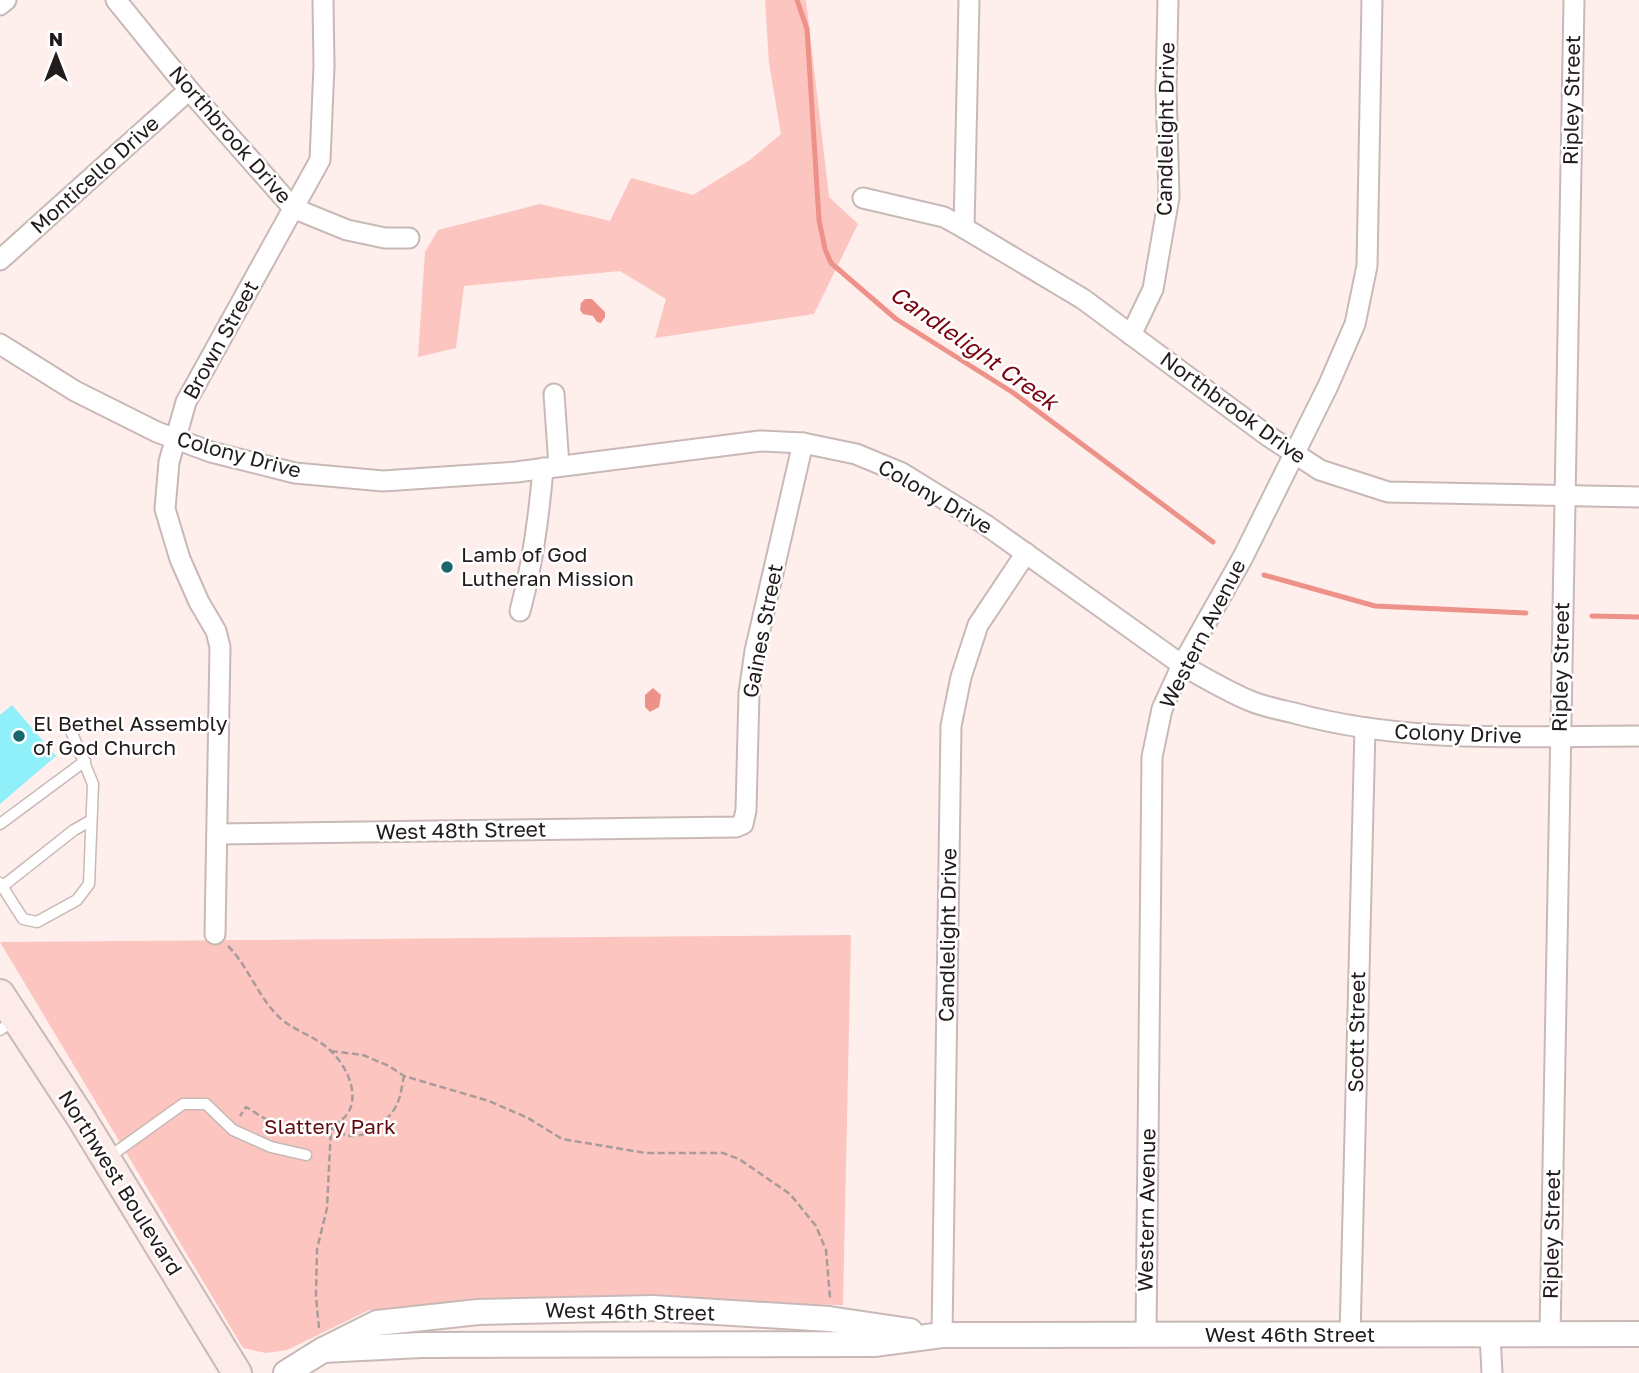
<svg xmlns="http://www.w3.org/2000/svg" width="1639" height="1373" font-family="'Golos Text',sans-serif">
<rect width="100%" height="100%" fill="#feeeec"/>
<g fill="#fcc5bf">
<polygon points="765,0 806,0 829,197 858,224 814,314 655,338 666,299 620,271 464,286 456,348 418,357 425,252 438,230 540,204 610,221 631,178 693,195 750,160 781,134 769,63"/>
<polygon points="851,935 843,1305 555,1300 369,1310 287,1350 266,1353 243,1348 0,942"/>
</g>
<g fill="#ee9189">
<polygon points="585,299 592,299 605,312 605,317 601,323 597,322 593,316 583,314 580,310 581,303"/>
<polygon points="653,688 661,695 659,707 650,712 645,707 645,695"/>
</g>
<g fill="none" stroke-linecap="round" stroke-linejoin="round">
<g stroke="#ee9189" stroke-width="5">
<polyline points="797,0 807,29 819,220 825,249 831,263 896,319 1012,392 1213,542"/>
<polyline points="1264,575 1375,606 1526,613"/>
<polyline points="1592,616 1639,617"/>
</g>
</g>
<polygon fill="#90f0f9" points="12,705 56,756 0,804 0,715"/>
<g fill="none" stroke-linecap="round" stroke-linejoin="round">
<g stroke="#c8b9b7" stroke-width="13">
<g id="service">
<polyline points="0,824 85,761"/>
<polyline points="0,883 23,919 37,922 77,900 89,884 93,784 69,726"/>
<polyline points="3,886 74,830 90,821"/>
<polyline points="0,1030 16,1019"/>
<polyline points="109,1157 183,1104 206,1104 233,1130 271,1147 306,1155"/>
</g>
</g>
<g stroke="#c8b9b7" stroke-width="23">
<g id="minor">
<polyline points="116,0 189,90 293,208 347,230 385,238 409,238"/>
<polyline points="0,5 6,0"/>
<polyline points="863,198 944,217 964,228 1083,299 1268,436 1320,470 1388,492 1639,497"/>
<polyline points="964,228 969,0"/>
<polyline points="0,260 189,90"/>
<polyline points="1131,335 1153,289 1169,197 1166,88 1168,0"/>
<path d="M0 344 75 391 157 432 211 452 295 473 383 481 516 472 760 441 803 443 856 454 902 473 986 525 1182 665C1205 678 1228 692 1253 702 1266 707 1281 710 1294 713 1406 744 1524 736 1639 736"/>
<polyline points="554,394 559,466"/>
<path d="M520 611C533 563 539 517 543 468"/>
<polyline points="217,834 736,827 743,824 746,810 749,693 755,651 803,443"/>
<polyline points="215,934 220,647 216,631 199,602 180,559 165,509 169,462 186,402 320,160 324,66 323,0"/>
<polyline points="1550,1334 1574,0"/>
<polyline points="942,1335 951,726 961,677 978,625 1026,553"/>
<polyline points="1146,1335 1152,757 1162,709 1182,665 1243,557 1328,386 1355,324 1367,266 1372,0"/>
<polyline points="1490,1335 1492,1373"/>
<polyline points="1350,1336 1365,728"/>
</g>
</g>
<g stroke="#c8b9b7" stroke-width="28">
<g id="tertiary">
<polyline points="323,1350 421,1345 874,1344 942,1335 1639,1334"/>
<polyline points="286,1373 323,1350 377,1323 478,1312 653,1308 829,1319 910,1331"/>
</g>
</g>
<g stroke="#c8b9b7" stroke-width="32">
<polyline id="secondary" points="0,994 80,1116 237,1373"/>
</g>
<g stroke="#a79c9a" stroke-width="2.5" stroke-dasharray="7 3.5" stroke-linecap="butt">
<path d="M228 946C248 966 257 995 278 1016 293 1031 316 1036 331 1051 361 1081 364 1129 311 1128 295 1128 278 1125 264 1118 258 1115 252 1110 246 1107L240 1116"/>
<polyline points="331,1051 363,1055 389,1066 404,1076 489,1101 528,1118 562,1139 646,1153 723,1153 739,1159 790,1194 816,1226 826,1250 830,1298"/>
<path d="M319 1328 316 1296 317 1249 327 1208 331 1128C338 1131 344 1136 352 1136 368 1137 391 1119 397 1104 401 1096 402 1085 404 1076"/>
</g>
<use href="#service" stroke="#fff" stroke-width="10"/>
<use href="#minor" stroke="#fff" stroke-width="19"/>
<use href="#tertiary" stroke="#fff" stroke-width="24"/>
<use href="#secondary" stroke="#fcebe9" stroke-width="28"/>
</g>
<g fill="#19676d" stroke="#fff" stroke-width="2.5">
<circle cx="447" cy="567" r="7"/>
<circle cx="19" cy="736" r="7"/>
</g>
<g text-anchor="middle" stroke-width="5" stroke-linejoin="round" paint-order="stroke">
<g font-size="21" fill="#211c1b" stroke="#fff">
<text transform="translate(1572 100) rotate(-89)" y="7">Ripley Street</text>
<text transform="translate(1166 129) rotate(-89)" y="7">Candlelight Drive</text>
<text transform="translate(230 135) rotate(49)" y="7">Northbrook Drive</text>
<text transform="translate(95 175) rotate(-42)" y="7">Monticello Drive</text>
<text transform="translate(221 340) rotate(-61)" y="7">Brown Street</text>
<text transform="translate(1233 408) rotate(36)" y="7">Northbrook Drive</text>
<text transform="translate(239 455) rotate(15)" y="7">Colony Drive</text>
<text transform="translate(935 497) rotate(30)" y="7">Colony Drive</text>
<text transform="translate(763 631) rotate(-79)" y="7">Gaines Street</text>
<text transform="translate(1203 634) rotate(-63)" y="7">Western Avenue</text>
<text transform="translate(1561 667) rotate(-89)" y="7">Ripley Street</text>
<text transform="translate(1458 734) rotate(2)" y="7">Colony Drive</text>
<text transform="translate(461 831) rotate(-1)" y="7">West 48th Street</text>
<text transform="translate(948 935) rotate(-89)" y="7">Candlelight Drive</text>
<text transform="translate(1357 1032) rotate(-89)" y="7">Scott Street</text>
<text transform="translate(120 1183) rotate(58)" y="7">Northwest Boulevard</text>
<text transform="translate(1147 1210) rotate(-89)" y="7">Western Avenue</text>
<text transform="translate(1552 1234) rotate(-89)" y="7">Ripley Street</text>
<text transform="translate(630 1312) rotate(1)" y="7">West 46th Street</text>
<text x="1290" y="1342">West 46th Street</text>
</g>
<g font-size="21" fill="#211c1b" stroke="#fff" text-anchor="start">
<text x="461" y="562">Lamb of God<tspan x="461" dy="24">Lutheran Mission</tspan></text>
<text x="33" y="731">El Bethel Assembly<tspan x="33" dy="24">of God Church</tspan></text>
</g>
<g font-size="21" fill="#610d10" stroke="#fff">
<text x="330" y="1134">Slattery Park</text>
</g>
<g font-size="23" font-style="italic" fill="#78040f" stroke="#fff">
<text transform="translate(974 348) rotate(35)" y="8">Candlelight Creek</text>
</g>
</g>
<g transform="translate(56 56)" stroke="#ffffff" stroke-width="5" paint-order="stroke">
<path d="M0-5L12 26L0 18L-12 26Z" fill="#211c1b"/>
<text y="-10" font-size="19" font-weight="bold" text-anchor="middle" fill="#211c1b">N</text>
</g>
</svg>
